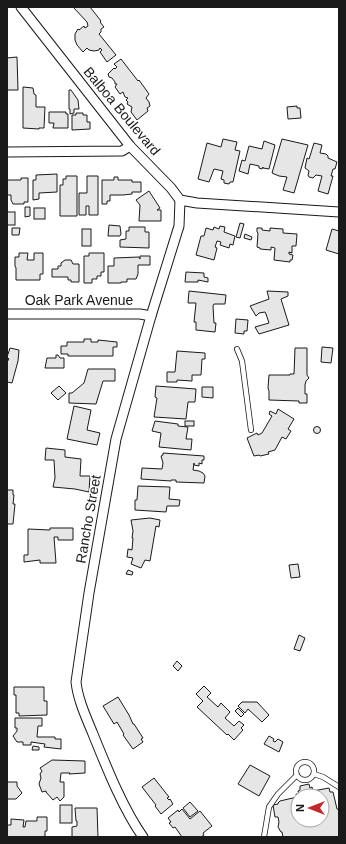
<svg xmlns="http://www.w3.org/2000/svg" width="346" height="844" font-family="Arial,sans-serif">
<rect width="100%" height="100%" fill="#fff"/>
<g fill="#e6e6e6" stroke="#1a1a1a" fill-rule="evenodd">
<polygon points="73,7 90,7 101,21 100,22 104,27 101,29 101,32 99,34 116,55 107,62 100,52 102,50 100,48 99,50 94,51 89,50 87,48 83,52 77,45 75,40 75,34 78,29 79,30 84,26 85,28 88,26 87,22"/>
<polygon points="17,57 18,90 7,90 7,58"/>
<polygon points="121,59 138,81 139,80 149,94 146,98 149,102 150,106 147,108 148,111 137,120 131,112 132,107 127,104 128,102 126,100 128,98 125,97 123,92 120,94 115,87 117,84 115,84 115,82 112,78 109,77 108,74 114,68 115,69 117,67 114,64"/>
<polygon points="23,87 33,88 34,94 36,95 36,107 45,107 44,128 39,128 39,129 23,128"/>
<polygon points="69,90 71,90 78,100 79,109 74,109 74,113 70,114 70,109 69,109"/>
<polygon points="297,106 297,108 300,108 301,118 288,119 287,107"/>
<polygon points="49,112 66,112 66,114 68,114 68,128 53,128 54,123 49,123"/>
<polygon points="76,113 83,113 83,115 87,115 87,122 90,122 90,129 72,130 72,115 76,115"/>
<polygon points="223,139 237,142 235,150 240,151 233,182 230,182 229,184 224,183 224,180 221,179 223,171 214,169 209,182 198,179 207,143 221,147"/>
<polygon points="282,139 308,145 294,193 283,190 287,177 279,176 272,173"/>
<polygon points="264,141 275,145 269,169 263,168 263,167 262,169 259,168 259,166 250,164 248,174 239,171 242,160 245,161 249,146 262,149"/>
<polygon points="314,143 322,145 320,153 326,154 328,156 328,158 337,162 335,169 333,169 331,176 333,176 328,194 318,191 322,176 316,175 313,178 309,177 308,175 309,171 305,168 307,158 309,159 310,156"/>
<polygon points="57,174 57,192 39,193 39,199 33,200 33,180 36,180 36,175"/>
<polygon points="66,176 77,176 77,216 60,216 60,185 63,185 63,179 66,179"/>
<polygon points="87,176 98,176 98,215 89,215 89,206 86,206 86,215 79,215 79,193 87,193"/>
<polygon points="114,177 118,177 118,180 132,180 132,182 141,182 141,192 132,192 132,194 123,195 110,195 110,201 107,201 107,204 102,204 102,180 114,180"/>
<polygon points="21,178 28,178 28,202 24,202 24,204 13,204 11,200 11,195 7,195 7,180 21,180"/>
<polygon points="149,191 160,208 157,210 161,210 161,221 139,221 140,205 136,200"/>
<polygon points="25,207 30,207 30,216 25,217"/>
<rect x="34" y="208" width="11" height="11"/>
<rect x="7" y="212" width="8" height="13"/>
<polygon points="240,223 244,224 240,238 236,237"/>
<polygon points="109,225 120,226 121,234 120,236 108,236"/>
<polygon points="220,226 225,227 224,232 235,236 233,245 230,244 229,248 220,245 221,242 217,241 215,247 217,248 214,260 196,255 201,236 204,236 206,228 213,230 214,227 219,229"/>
<polygon points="129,227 145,227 145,232 149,232 149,248 120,247 120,240 126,239 126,231 129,231"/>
<polygon points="12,228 20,228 19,235 12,235"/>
<polygon points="257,228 262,228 262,230 270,231 270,228 283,229 283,233 297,234 296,246 292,246 292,253 289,252 289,254 293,255 292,260 290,260 290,262 274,260 275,248 271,247 271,250 260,249 260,248 257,247 258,233 257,232"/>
<rect x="82" y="229" width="9" height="17"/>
<polygon points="332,229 339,231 339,254 326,250"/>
<polygon points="245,234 252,237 251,240 244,238"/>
<polygon points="19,253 28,253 27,260 34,260 34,253 43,253 43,274 40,274 40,280 16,280 16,268 15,266 15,257 19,257"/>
<polygon points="89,253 104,253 104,272 101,272 101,276 97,276 97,279 92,279 92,283 84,283 84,256 89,256"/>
<polygon points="140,256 150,256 150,265 138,265 138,274 136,279 127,279 127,282 121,282 121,283 108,283 108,266 114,266 114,258 139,257 140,259"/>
<polygon points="65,260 71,260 73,264 79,264 79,282 71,282 71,280 68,280 68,277 52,277 52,269 58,269 58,266 61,266 61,263"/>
<polygon points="186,272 204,273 204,277 208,278 208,282 198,280 198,282 185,282"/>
<polygon points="189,291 226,295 225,304 214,304 213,306 214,323 216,323 215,332 196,330 196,322 194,322 196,303 188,303"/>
<polygon points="267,291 288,292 288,296 281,299 289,325 259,334 255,327 269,323 266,314 265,312 259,313 256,316 250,306 269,299"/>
<polygon points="236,319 248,320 247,331 244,331 244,334 235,333"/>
<polygon points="84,339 91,339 91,342 98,342 98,340 117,342 117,347 113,347 113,356 68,356 68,354 61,354 61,346 67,346 67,342 84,342"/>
<polygon points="322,347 333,348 331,363 321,362"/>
<polygon points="10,348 19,350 18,361 12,383 7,382 7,362 9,359 7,357"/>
<polygon points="295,348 307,348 307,375 309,378 306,381 305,385 305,394 307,394 307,403 299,403 299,401 269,400 269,391 268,388 269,375 290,375 290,374 294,374"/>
<polygon points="177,351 205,353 205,359 202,359 201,375 192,375 192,381 177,380 177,382 167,382 167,372 175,372"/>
<polygon points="56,355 58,355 60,358 64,358 64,368 45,368 47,358 56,358"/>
<polygon points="88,369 115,369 115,381 103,381 96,404 69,403 69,393 72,393 84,383"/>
<polygon points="59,386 66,393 58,400 51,393"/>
<polygon points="156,386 196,389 195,402 188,402 186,419 154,417 157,398 155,397"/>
<polygon points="202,387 213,387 213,398 202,397"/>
<polygon points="74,406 91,410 87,430 100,433 97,445 67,439"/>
<polygon points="278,409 294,419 288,429 291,431 286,439 282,437 275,450 268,452 269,454 260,456 259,455 254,456 247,438 257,433 258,435 262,433 272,416 269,414 270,411 276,414"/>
<polygon points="155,421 178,424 178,426 188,427 186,439 192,439 191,450 159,447 161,433 152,431"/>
<rect x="185" y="421" width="9" height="5"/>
<circle cx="317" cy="430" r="3.5"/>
<polygon points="46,448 65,450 65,457 81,459 80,476 90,476 89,492 75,489 53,487 55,478 54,460 45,460"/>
<polygon points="163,453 204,456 204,460 202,460 202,464 199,463 199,466 194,465 194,463 193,470 199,471 203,473 205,476 204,483 176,482 176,480 171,480 171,481 141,479 142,468 162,469 163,463 161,456 163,455"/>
<polygon points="138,486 170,487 169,499 180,500 179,506 167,506 166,512 135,510 135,500 137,500"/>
<polygon points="7,490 13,490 13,495 14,495 13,504 15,504 13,524 7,524"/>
<polygon points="150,518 160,520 159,527 156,526 150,561 145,560 141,568 131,564 133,558 127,557 128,549 132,550 133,538 132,538 133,531 131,520"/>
<polygon points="50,528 73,528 73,540 58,540 58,537 54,537 56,563 40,563 40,560 24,562 24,555 28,555 28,529 50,530"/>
<polygon points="298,564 300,577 291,578 289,565"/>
<polygon points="128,570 133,572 132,575 126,574"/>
<polygon points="299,635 305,638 300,651 294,649"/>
<polygon points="177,661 182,666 178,671 173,666"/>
<polygon points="204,686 211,693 207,697 218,707 221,703 230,712 225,718 234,726 239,721 244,725 241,728 243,730 234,740 228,734 227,735 197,707 203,701 196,694"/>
<polygon points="14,687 44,687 44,701 47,701 47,715 19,716 19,713 16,713 16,695 14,695"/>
<polygon points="118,697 129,715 133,724 134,724 143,738 141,739 143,742 133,749 123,735 124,734 117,722 114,724 103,706"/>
<polygon points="242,702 257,702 269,715 262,722 248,709 245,713 238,706"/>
<polygon points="238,708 244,714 241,717 235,711"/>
<polygon points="15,718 42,718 42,726 38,726 37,737 55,737 55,739 61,739 61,749 44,747 45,744 31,742 31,745 23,745 23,742 17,742 13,736 17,731 17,728 15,728"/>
<polygon points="269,736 274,739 273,741 275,742 278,739 283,742 279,752 264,744"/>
<polygon points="33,746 39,747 39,750 32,750"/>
<polygon points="52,760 85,761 85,773 69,774 70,773 61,773 60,782 64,782 64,797 60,801 57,797 53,800 46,792 46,791 42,792 39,784 41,778 40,774 42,771 40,768"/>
<polygon points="250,765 270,776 259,796 238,784"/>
<polygon points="154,778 169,797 167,798 169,800 170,799 173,804 161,814 155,806 156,805 142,787"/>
<polygon points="7,782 17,782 17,786 22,793 16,799 7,799"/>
<path d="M309 784 310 788 312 787 313 791 329 788 330 792H333L337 809 339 810V837H283L282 832H281L278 827 279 822 278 817H275L273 805 278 804V803L280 801 297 797 296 794H299L298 791 300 790V786ZM298 796H322V820H298Z"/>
<polygon points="190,802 198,811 190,817 183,808"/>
<rect x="60" y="805" width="12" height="18"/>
<polygon points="75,808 97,808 98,837 72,837 72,827 77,826 77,821 76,821"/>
<polygon points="182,809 190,819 200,811 212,826 203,833 204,835 201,837 182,837 175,827 173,828 169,823 171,822 168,818 178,810 179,812"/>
<polygon points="37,817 47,817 47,831 45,831 45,836 43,837 7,837 7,825 11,825 11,819 24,820 23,827 25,827 26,821 37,821"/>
</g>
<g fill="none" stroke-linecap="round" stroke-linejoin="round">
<g stroke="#1a1a1a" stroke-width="6">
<g id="lane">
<polyline points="237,349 242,361 251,430"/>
<circle cx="305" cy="771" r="9"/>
<polyline points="314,774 323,777 339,787"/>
<polyline points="264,837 269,807 278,794 296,776"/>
</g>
</g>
<g stroke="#1a1a1a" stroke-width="11">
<g id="street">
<polyline points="21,7 130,146 171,188 180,200 197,203 339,212"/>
<polyline points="7,152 122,151 130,146"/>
<polyline points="7,314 140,314 151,316"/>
<path d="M143 837C123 809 106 766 93 734 86 717 78 700 76 682L89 593 116 439 151 316 179 226 180 200"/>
</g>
</g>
<use href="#lane" stroke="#fff" stroke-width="4.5"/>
<use href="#street" stroke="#fff" stroke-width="9"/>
</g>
<g text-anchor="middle" stroke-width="3" stroke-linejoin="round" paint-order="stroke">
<g font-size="14" fill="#1a1a1a" stroke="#fff">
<text transform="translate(122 111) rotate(50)" y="5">Balboa Boulevard</text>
<text x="79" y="305">Oak Park Avenue</text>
<text transform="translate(88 519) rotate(-80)" y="5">Rancho Street</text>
</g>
</g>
<rect width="346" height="844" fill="none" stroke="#1a1a1a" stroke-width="16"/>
<g transform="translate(310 808) rotate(270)"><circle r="19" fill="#ffffff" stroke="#a3a3a3"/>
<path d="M0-3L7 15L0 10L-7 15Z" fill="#c62828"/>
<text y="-6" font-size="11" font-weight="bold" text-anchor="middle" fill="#1a1a1a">N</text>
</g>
</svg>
